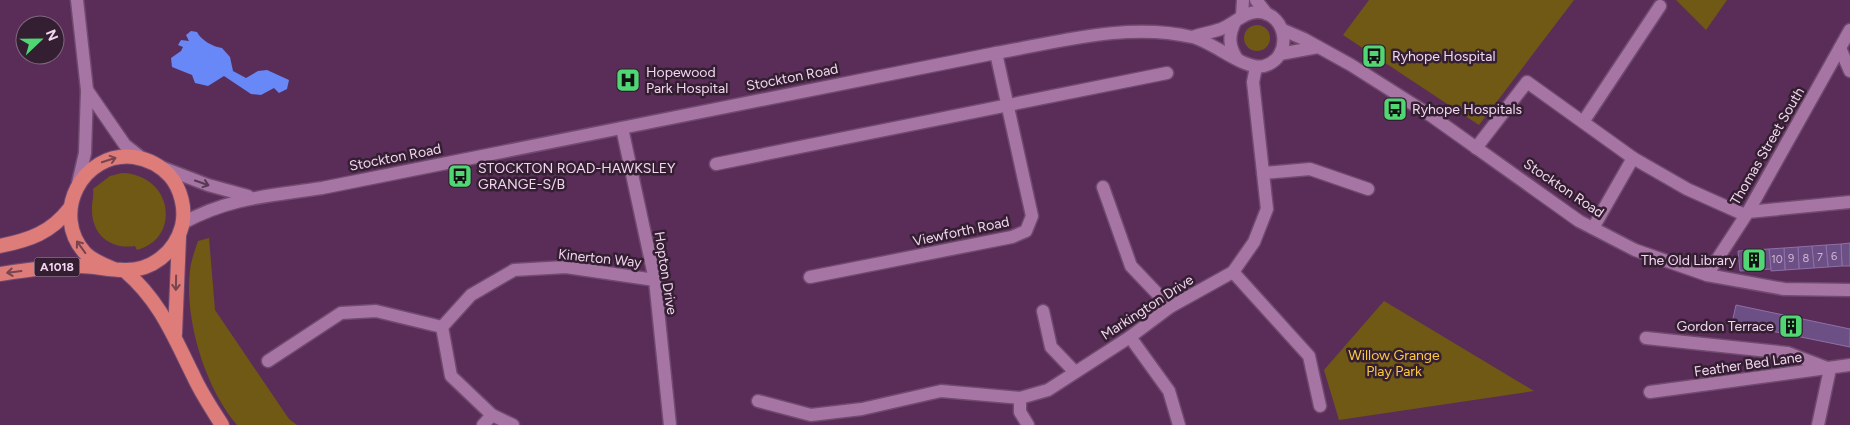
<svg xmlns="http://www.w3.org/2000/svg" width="1850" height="425" font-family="Figtree,sans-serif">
<rect width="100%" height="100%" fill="#5a2d58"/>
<g fill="#705915">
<polygon points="1369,0 1574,0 1479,125 1343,35"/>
<polygon points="1676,0 1727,0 1706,30"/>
<circle cx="1257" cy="38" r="13"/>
<path d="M122 173C174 175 181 239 137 250L135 246C110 250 91 234 92 208 92 201 94 197 93 189L110 176Z"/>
<path d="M209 238 215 310 289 419 297 425H237C205 388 184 319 190 270 191 261 195 250 198 241Z"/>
<polygon points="1384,301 1534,391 1339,420 1324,370"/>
</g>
<path fill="#6788f6" d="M191 31 197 32C201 40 213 47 222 48L230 57 233 71 246 78 258 71 267 70 289 80 287 89 279 93 274 88 261 95 251 94 224 76 208 86 195 83 192 75 172 67 171 58 181 51 183 47 178 45 181 40 189 41 186 35Z"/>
<g fill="#6c4f84" stroke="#8f70a8">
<polygon points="1850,243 1850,266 1842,266 1841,244"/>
<polygon points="1841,244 1842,266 1828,267 1826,245"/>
<polygon points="1826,245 1828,267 1814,268 1812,246"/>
<polygon points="1812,246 1814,268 1799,269 1798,247"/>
<polygon points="1798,247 1799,269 1785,270 1784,248"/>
<polygon points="1784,248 1785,270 1771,271 1769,249"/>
<polygon points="1769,249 1771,269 1740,271 1738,251"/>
<polygon points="1736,305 1850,329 1850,347 1732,323"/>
</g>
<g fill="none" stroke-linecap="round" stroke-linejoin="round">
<g stroke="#704a6f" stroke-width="15">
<g id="minor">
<polyline points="1256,0 1267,14"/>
<polyline points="1242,16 1243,0"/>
<polyline points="1840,48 1850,71"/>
<polyline points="1583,122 1660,6"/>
<polyline points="622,128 655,280 670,425"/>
<polyline points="1476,148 1527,82 1633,158 1687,189 1745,215"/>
<polyline points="716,164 1167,73"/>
<polyline points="1263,173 1310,169 1368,189"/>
<polyline points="1103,187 1131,266 1170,307"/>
<polyline points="1748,212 1850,202"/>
<polyline points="1593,228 1633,158"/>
<polyline points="1233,272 1309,356 1320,406"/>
<polyline points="1707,275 1748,212 1850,30"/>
<polyline points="810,277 1012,237 1026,231 1032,216 996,53"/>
<polyline points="1043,311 1051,347 1074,371"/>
<polyline points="442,327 471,295 514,270 566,267 655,280"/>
<polyline points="442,327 451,376 492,415 513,425"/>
<polyline points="1130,337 1169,391 1179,425"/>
<polyline points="1646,338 1788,353 1830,369 1818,425"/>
<polyline points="268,361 341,313 376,311 442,327"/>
<polyline points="1650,392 1850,365"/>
<polyline points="1020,398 1020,412 1028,425"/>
<polyline points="758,401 811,415 862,409 941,391 1020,398 1048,390 1130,337 1170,307 1233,272 1254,242 1267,209 1253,82 1256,67"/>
<polyline points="483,425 492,415"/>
</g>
</g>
<g stroke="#704a6f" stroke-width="15">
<g id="secondary">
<polyline points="77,0 87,90 85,153 78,183"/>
<path d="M1235 22C1228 36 1229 46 1237 59"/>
<polyline points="1283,30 1304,39 1351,65 1433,117 1579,221 1635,250 1707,275 1784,289 1850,290"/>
<polyline points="1280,54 1318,47"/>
<polyline points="87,90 125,145 143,159"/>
<polyline points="161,167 208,185 248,196"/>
<path d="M183 223C230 197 271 196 322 188L996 53C1059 42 1128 22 1192 37 1214 42 1245 71 1264 66 1293 58 1288 14 1259 12 1245 11 1234 24 1221 29 1212 32 1202 34 1192 37"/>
</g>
</g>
<g stroke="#704a6f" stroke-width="16">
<g id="trunk">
<path d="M0 246C29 240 51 233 70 208"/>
<path d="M125 271C160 301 173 335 193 375 201 393 212 409 222 425"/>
<path d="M0 274C26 270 52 266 79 266 94 266 109 270 124 270 152 271 175 252 182 226 186 209 181 189 170 176 160 165 147 159 134 157 82 151 50 214 85 253 93 261 104 265 114 269"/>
<polyline points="175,334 179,237"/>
</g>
</g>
<use href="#minor" stroke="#a775a4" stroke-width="12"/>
<use href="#secondary" stroke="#a775a4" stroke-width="12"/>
<use href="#trunk" stroke="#de7c7a" stroke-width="14"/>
</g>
<defs><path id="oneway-shaft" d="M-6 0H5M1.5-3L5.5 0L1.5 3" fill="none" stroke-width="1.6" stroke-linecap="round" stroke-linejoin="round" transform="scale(1.25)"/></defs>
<g stroke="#78444f">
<use href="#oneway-shaft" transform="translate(109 160) rotate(-18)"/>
<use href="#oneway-shaft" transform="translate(81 247) rotate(-126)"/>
<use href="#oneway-shaft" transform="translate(14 272) rotate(173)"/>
<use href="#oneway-shaft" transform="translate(176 283) rotate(91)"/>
</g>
<use stroke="#563954" href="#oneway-shaft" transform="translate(202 183) rotate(19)"/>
<defs>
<g id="bus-square" transform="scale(1.25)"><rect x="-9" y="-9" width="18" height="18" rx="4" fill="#51d674" stroke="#341f32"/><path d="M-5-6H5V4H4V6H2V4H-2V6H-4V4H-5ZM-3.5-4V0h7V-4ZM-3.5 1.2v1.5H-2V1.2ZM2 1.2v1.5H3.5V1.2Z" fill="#111"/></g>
<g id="hospital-square" transform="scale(1.25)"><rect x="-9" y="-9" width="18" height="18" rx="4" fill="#51d674" stroke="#341f32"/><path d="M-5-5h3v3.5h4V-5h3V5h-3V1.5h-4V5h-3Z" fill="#111"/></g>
<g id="building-square" transform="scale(1.25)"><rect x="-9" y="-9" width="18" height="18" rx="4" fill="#51d674" stroke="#341f32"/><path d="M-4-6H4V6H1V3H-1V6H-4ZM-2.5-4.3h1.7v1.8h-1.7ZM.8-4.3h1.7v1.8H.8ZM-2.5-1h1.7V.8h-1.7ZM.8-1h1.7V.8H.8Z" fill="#111"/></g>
</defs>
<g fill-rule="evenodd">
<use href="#bus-square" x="1374" y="56"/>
<use href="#hospital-square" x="628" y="80"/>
<use href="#bus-square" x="1395" y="109"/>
<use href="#bus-square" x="460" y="176"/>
<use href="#building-square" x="1754" y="260"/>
<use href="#building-square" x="1791" y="326"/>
</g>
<g text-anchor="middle" stroke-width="5" stroke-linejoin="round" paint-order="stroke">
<g font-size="11" fill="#d0b4d4">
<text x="1834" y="260">6</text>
<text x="1820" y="261">7</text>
<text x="1791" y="262">9</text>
<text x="1806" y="262">8</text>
<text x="1777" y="263">10</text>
</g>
<rect fill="#341f32" stroke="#b99fb6" stroke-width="1" x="34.5" y="257.5" width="45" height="19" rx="4"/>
<g font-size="12" font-weight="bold" fill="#f2d6ef">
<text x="57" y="271">A1018</text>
</g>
<g font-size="14" fill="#f2d6ef" stroke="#341f32" text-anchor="start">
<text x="1392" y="61">Ryhope Hospital</text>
<text x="646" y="77">Hopewood<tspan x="646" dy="16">Park Hospital</tspan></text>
<text x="1412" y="114">Ryhope Hospitals</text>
<text x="478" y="173">STOCKTON ROAD-HAWKSLEY<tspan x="478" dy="16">GRANGE-S/B</tspan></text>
<text x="1736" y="265" text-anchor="end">The Old Library</text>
<text x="1774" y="331" text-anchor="end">Gordon Terrace</text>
</g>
<g font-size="14" fill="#f2d6ef" stroke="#341f32">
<text transform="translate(792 77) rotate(-11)" y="5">Stockton Road</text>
<text transform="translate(1767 146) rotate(-60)" y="5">Thomas Street South</text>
<text transform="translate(395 157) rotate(-11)" y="5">Stockton Road</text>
<text transform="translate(1564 188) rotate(34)" y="5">Stockton Road</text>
<text transform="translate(961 231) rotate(-12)" y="5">Viewforth Road</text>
<text transform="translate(600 258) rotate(6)" y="5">Kinerton Way</text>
<text transform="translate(666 273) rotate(81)" y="5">Hopton Drive</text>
<text transform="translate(1147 307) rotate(-33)" y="5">Markington Drive</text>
<text transform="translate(1748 364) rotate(-8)" y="5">Feather Bed Lane</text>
</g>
<g font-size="14" fill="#fac93c" stroke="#341f32">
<text x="1394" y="360">Willow Grange<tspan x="1394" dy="16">Play Park</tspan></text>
</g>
</g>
<g transform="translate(40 40) rotate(68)"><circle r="24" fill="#341f32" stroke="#80687e"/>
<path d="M0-4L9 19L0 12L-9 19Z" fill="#51d674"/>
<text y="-8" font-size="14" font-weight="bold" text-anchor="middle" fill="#f2d6ef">N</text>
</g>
</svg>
